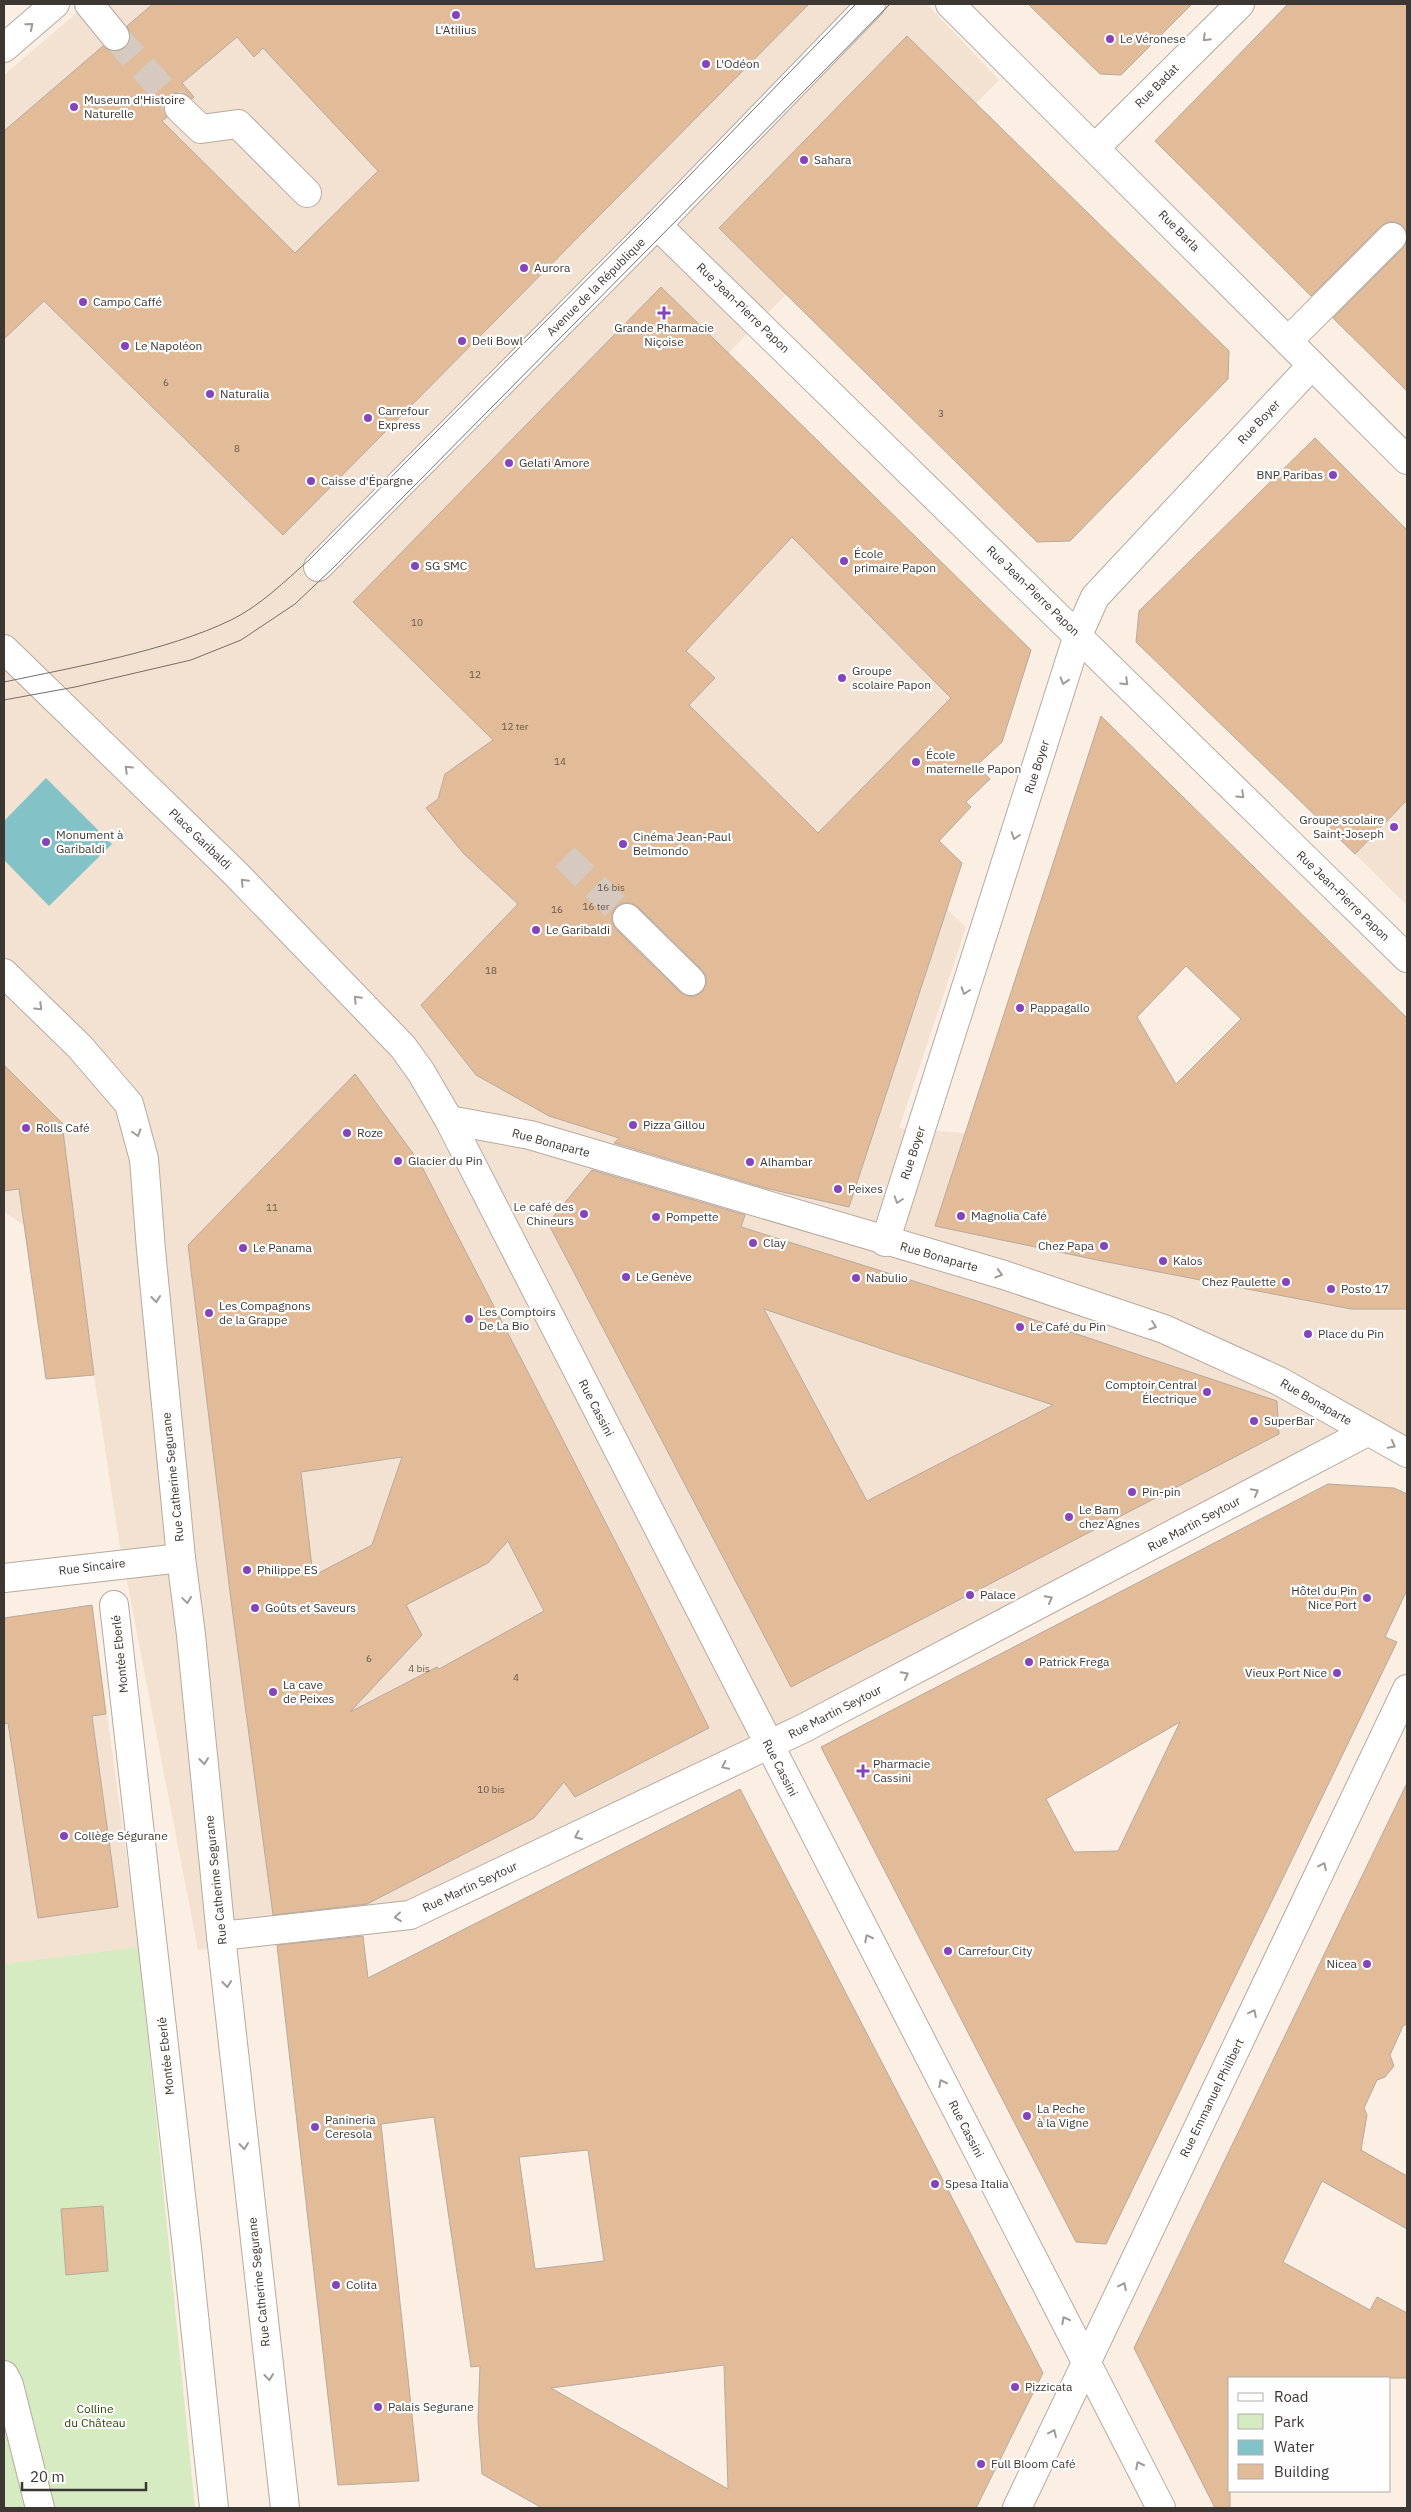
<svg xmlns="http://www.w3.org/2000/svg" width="1411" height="2512" font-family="'IBM Plex Sans',sans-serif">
<rect width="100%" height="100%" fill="#fbeee3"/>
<g fill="#f3e2d1">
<polygon points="87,4 927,4 999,80 542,541 648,637 829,451 1031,650 1002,742 977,764 990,779 966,802 971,807 939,840 962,863 949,903 943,906 966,927 899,1128 1407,1167 1407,1453 1367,1432 404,1926 198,1950 118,1535 94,1375 46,1379 24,1225 4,1212 4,75"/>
<polygon points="1407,800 1407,905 1355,854"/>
<polygon points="92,1605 139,1947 4,1964 4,1618"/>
</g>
<polygon fill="#d6ebc2" points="139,1947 195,2508 4,2508 4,1964"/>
<polygon fill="#83c3c8" points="46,778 112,844 49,906 4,860 4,821"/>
<g fill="#e2bb98" stroke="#b6aa9f" fill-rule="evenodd">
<path d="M153 4H809L283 535 44 301 4 339V131L103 46 110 51H117L125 48 130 41V34L127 26ZM237 37 254 57 263 48 378 171 295 253 162 121 167 117 164 105 167 98 174 93H182L192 99 194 97 182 83Z"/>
<polygon points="1028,4 1192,4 1121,75 1100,74"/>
<polygon points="1288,4 1407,4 1407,391 1333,318 1403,248 1407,241 1407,233 1403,226 1396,222 1388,222 1381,226 1311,296 1155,141"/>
<polygon points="907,36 1229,351 1228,379 1070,541 1037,542 719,228"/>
<path d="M661 287 1031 650 1002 742 977 765 990 779 966 802 971 807 939 841 962 863 849 1207 765 1188 614 1143 619 1138 549 1116 476 1075 421 1005 518 904 464 854 426 808 438 799 445 774 493 740 353 602ZM792 537 951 698 818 833 689 705 715 678 686 651ZM623 903H631L638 907 702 970 706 976V984L702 992 696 996H688L680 992 616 929 612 922V914L616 907Z"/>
<polygon points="1315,438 1407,530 1407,800 1355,854 1136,642 1139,611"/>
<path d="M1101 716 1407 1018V1309H1351L1102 1261 935 1226ZM1186 966 1241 1019 1176 1084 1137 1017Z"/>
<polygon points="4,1065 62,1123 94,1375 46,1379 19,1189 4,1191"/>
<path d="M355 1074 420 1163 628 1566 709 1728 575 1797 564 1782 534 1818 367 1904 273 1915 231 1600 188 1245ZM402 1457 372 1545 313 1576 301 1472ZM508 1541 544 1611 439 1669 437 1667 350 1712 422 1635 406 1605 488 1563Z"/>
<path d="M592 1170 745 1215 741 1227 990 1305 1277 1401 1279 1434 791 1687 548 1223ZM764 1309 888 1351 1053 1405 867 1501Z"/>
<path d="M1328 1484 1394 1488 1407 1494V1590L1385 1637 1397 1642 1106 2244 1076 2242 821 1747ZM1180 1722 1118 1851 1074 1852 1046 1799Z"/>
<polygon points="92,1605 106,1714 92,1716 118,1907 38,1918 8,1723 4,1724 4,1618"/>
<polygon points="1407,1783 1407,2024 1403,2026 1390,2055 1394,2066 1385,2077 1377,2080 1364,2108 1367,2115 1361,2150 1407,2176 1407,2229 1322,2181 1283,2262 1370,2310 1377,2297 1407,2313 1407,2378 1230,2378 1230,2508 1215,2508 1134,2348"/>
<path d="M740 1789 1043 2373 976 2508H542L482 2474 478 2420 480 2366 471 2367 434 2117 381 2124 419 2481 338 2485 277 1945 363 1936 368 1978ZM588 2150 604 2261 535 2269 519 2157ZM724 2365 728 2489 551 2388Z"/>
<polygon points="103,2206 108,2271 66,2275 61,2209"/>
</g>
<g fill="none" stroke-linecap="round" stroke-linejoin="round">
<g stroke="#d5c9c0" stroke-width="28" stroke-dasharray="28 14" stroke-linecap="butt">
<polyline points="115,36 179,108"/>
<polyline points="565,857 627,918"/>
</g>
<g stroke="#b6aa9f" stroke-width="30">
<g id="minor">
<polyline points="89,4 115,36"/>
<polyline points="179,108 201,129 238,124 307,193"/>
<polyline points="1096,147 1240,4"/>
<polyline points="657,225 1407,958"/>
<polyline points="1288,341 1392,237"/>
<polyline points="318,567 657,225 871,4"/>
<polyline points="627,918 691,981"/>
<polyline points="4,973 80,1047 129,1104 144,1159 151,1250 181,1558 191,1635 221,1936 285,2508"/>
<polyline points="449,1120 530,1135 1004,1275 1164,1329 1279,1381 1407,1453"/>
<polyline points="885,1242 1078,635 1095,597 1312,365"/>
<polyline points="4,1578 181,1558"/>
<polyline points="114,1605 187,2248 214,2508"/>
<polyline points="221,1936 410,1915 804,1728 1367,1432"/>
<polyline points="4,2375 9,2385 40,2508"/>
<polyline points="1017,2508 1407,1689"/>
</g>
</g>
<g stroke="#b6aa9f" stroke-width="30">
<g id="major">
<polyline points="950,4 1407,460"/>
<polyline points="4,48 55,4"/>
<polyline points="4,649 236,874 403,1047 421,1072 449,1120 1161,2508"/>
</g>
</g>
<use href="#minor" stroke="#fff" stroke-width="28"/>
<use href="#major" stroke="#fff" stroke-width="28"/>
<g stroke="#756d67" stroke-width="1">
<path d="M4 682C75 667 167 651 231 620 260 606 285 581 309 560L648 218 856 4"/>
<polyline points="4,700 75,687 191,660 241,640 295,604 334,567 890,4"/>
</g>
</g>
<defs><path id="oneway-chevron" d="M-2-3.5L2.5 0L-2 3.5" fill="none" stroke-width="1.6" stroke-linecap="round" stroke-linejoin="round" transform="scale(1.25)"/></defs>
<g stroke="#9e9b98">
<use href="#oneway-chevron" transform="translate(30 26) rotate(-40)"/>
<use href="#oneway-chevron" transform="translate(1206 38) rotate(135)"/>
<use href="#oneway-chevron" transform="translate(1064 681) rotate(107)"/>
<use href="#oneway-chevron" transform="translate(1125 682) rotate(44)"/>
<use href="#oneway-chevron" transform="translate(128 769) rotate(-136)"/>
<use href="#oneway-chevron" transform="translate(1241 795) rotate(44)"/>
<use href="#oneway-chevron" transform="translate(1015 836) rotate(108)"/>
<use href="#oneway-chevron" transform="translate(244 882) rotate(-134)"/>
<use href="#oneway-chevron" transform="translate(965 991) rotate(108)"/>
<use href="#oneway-chevron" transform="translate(357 999) rotate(-134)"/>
<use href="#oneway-chevron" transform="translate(39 1007) rotate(44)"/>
<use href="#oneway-chevron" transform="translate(137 1133) rotate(74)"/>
<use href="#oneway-chevron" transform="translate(898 1200) rotate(108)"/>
<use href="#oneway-chevron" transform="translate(999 1274) rotate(16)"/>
<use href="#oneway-chevron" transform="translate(156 1299) rotate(84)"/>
<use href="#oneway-chevron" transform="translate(1153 1326) rotate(19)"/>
<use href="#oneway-chevron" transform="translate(1392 1445) rotate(28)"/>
<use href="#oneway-chevron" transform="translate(1255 1492) rotate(-28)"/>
<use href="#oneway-chevron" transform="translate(1049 1599) rotate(-28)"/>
<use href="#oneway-chevron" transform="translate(187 1600) rotate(82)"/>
<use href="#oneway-chevron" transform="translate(905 1675) rotate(-28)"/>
<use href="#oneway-chevron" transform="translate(204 1761) rotate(84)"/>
<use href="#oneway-chevron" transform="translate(725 1766) rotate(154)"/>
<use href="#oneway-chevron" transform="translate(578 1836) rotate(155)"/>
<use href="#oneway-chevron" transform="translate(1323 1866) rotate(-64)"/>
<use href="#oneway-chevron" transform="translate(398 1917) rotate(174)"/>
<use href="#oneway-chevron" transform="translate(868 1938) rotate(-117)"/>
<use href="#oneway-chevron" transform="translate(227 1984) rotate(84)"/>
<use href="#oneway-chevron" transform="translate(1253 2013) rotate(-64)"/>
<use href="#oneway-chevron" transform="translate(942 2083) rotate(-117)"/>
<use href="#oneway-chevron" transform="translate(244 2146) rotate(84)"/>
<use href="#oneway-chevron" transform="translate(1123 2286) rotate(-64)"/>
<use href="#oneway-chevron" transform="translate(1065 2320) rotate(-118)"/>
<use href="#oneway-chevron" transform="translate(269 2377) rotate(84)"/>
<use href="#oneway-chevron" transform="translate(1053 2433) rotate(-65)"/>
<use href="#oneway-chevron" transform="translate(1139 2465) rotate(-117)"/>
</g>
<g fill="#8544b9" stroke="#fefefe" stroke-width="2">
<circle cx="456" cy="15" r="5"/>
<circle cx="1110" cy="39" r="5"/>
<circle cx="706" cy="64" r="5"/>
<circle cx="74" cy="107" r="5"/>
<circle cx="804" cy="160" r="5"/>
<circle cx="524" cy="268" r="5"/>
<circle cx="83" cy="302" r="5"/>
<path d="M661.5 305.5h5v5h5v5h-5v5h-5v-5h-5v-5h5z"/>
<circle cx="462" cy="341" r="5"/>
<circle cx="125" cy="346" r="5"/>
<circle cx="210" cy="394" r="5"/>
<circle cx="368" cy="418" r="5"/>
<circle cx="509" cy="463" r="5"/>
<circle cx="1333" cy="475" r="5"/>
<circle cx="311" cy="481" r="5"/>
<circle cx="844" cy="561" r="5"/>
<circle cx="415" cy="566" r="5"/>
<circle cx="842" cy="678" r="5"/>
<circle cx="916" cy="762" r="5"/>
<circle cx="1394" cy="827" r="5"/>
<circle cx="46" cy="842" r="5"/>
<circle cx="623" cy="844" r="5"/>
<circle cx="536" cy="930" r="5"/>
<circle cx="1020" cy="1008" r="5"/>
<circle cx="633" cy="1125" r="5"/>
<circle cx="26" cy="1128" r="5"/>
<circle cx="347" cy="1133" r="5"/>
<circle cx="398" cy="1161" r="5"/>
<circle cx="750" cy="1162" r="5"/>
<circle cx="838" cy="1189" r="5"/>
<circle cx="584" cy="1214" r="5"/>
<circle cx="961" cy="1216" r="5"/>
<circle cx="656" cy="1217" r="5"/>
<circle cx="753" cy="1243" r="5"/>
<circle cx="1104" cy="1246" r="5"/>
<circle cx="243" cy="1248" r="5"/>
<circle cx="1163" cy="1261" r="5"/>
<circle cx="626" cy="1277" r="5"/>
<circle cx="856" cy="1278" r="5"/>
<circle cx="1286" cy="1282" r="5"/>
<circle cx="1331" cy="1289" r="5"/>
<circle cx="209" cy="1313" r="5"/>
<circle cx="469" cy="1319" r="5"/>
<circle cx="1020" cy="1327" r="5"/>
<circle cx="1308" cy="1334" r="5"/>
<circle cx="1207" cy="1392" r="5"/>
<circle cx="1254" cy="1421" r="5"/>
<circle cx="1132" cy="1492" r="5"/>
<circle cx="1069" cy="1517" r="5"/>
<circle cx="247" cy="1570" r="5"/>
<circle cx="970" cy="1595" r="5"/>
<circle cx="1367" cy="1598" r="5"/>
<circle cx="255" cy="1608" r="5"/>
<circle cx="1029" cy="1662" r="5"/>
<circle cx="1337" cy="1673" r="5"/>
<circle cx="273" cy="1692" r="5"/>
<path d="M860.5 1763.5h5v5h5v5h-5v5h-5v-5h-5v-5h5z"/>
<circle cx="64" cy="1836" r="5"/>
<circle cx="948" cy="1951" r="5"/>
<circle cx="1367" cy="1964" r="5"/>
<circle cx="1027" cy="2116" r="5"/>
<circle cx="315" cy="2127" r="5"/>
<circle cx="935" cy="2184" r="5"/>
<circle cx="336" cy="2285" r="5"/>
<circle cx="1015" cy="2387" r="5"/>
<circle cx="378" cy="2407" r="5"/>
<circle cx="981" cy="2464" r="5"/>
</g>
<g text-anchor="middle" stroke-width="4.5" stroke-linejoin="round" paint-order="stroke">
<g font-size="10" fill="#66584c">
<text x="166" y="386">6</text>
<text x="941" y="417">3</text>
<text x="237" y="452">8</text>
<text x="417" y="626">10</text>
<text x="475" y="678">12</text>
<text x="515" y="730">12 ter</text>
<text x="560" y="765">14</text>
<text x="611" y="891">16 bis</text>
<text x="596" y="910">16 ter</text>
<text x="557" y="913">16</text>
<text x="491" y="974">18</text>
<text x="272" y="1211">11</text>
<text x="369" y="1662">6</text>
<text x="419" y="1672">4 bis</text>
<text x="516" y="1681">4</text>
<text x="491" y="1793">10 bis</text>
</g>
<g font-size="12" fill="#3c3732" stroke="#fefefe" text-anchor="start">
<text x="456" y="34" text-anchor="middle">L'Atilius</text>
<text x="1120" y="43">Le Véronese</text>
<text x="716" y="68">L'Odéon</text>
<text x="84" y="104">Museum d'Histoire<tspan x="84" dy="14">Naturelle</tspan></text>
<text x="814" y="164">Sahara</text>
<text x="534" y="272">Aurora</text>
<text x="93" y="306">Campo Caffé</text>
<text x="664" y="332" text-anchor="middle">Grande Pharmacie<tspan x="664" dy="14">Niçoise</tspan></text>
<text x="472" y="345">Deli Bowl</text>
<text x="135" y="350">Le Napoléon</text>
<text x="220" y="398">Naturalia</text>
<text x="378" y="415">Carrefour<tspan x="378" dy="14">Express</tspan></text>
<text x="519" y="467">Gelati Amore</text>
<text x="1323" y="479" text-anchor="end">BNP Paribas</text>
<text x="321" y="485">Caisse d'Épargne</text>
<text x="854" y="558">École<tspan x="854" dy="14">primaire Papon</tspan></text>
<text x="425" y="570">SG SMC</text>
<text x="852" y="675">Groupe<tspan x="852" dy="14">scolaire Papon</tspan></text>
<text x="926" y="759">École<tspan x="926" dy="14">maternelle Papon</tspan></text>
<text x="1384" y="824" text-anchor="end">Groupe scolaire<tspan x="1384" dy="14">Saint-Joseph</tspan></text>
<text x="56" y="839">Monument à<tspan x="56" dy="14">Garibaldi</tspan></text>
<text x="633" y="841">Cinéma Jean-Paul<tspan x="633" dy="14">Belmondo</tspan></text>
<text x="546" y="934">Le Garibaldi</text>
<text x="1030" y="1012">Pappagallo</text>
<text x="643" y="1129">Pizza Gillou</text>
<text x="36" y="1132">Rolls Café</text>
<text x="357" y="1137">Roze</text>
<text x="408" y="1165">Glacier du Pin</text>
<text x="760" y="1166">Alhambar</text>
<text x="848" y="1193">Peixes</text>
<text x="574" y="1211" text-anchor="end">Le café des<tspan x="574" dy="14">Chineurs</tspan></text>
<text x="971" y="1220">Magnolia Café</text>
<text x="666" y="1221">Pompette</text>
<text x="763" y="1247">Clay</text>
<text x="1094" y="1250" text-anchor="end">Chez Papa</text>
<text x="253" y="1252">Le Panama</text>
<text x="1173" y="1265">Kalos</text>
<text x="636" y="1281">Le Genève</text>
<text x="866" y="1282">Nabulio</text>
<text x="1276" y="1286" text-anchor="end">Chez Paulette</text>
<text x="1341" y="1293">Posto 17</text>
<text x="219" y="1310">Les Compagnons<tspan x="219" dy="14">de la Grappe</tspan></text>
<text x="479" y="1316">Les Comptoirs<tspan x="479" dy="14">De La Bio</tspan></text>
<text x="1030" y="1331">Le Café du Pin</text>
<text x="1318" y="1338">Place du Pin</text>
<text x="1197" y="1389" text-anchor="end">Comptoir Central<tspan x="1197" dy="14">Électrique</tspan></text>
<text x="1264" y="1425">SuperBar</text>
<text x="1142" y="1496">Pin-pin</text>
<text x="1079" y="1514">Le Bam<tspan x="1079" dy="14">chez Agnes</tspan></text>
<text x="257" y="1574">Philippe ES</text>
<text x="1357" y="1595" text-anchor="end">Hôtel du Pin<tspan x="1357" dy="14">Nice Port</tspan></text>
<text x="980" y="1599">Palace</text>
<text x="265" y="1612">Goûts et Saveurs</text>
<text x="1039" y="1666">Patrick Frega</text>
<text x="1327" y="1677" text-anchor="end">Vieux Port Nice</text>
<text x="283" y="1689">La cave<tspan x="283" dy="14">de Peixes</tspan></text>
<text x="873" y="1768">Pharmacie<tspan x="873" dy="14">Cassini</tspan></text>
<text x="74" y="1840">Collège Ségurane</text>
<text x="958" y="1955">Carrefour City</text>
<text x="1357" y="1968" text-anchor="end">Nicea</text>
<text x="1037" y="2113">La Peche<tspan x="1037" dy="14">à la Vigne</tspan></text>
<text x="325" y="2124">Panineria<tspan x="325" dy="14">Ceresola</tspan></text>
<text x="945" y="2188">Spesa Italia</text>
<text x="346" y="2289">Colita</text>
<text x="1025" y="2391">Pizzicata</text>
<text x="388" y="2411">Palais Segurane</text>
<text x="991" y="2468">Full Bloom Café</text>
</g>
<g font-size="12" fill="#3c3732" stroke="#fefefe">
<text transform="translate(1157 86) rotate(-45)" y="4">Rue Badat</text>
<text transform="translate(1179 231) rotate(45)" y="4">Rue Barla</text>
<text transform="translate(596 287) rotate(-45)" y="4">Avenue de la République</text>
<text transform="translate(743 308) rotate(44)" y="4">Rue Jean-Pierre Papon</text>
<text transform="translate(1259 422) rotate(-47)" y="4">Rue Boyer</text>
<text transform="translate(1033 591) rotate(44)" y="4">Rue Jean-Pierre Papon</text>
<text transform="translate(1037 767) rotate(-72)" y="4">Rue Boyer</text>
<text transform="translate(200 839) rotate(44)" y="4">Place Garibaldi</text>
<text transform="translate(1343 896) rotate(44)" y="4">Rue Jean-Pierre Papon</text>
<text transform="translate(551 1143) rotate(15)" y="4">Rue Bonaparte</text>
<text transform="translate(913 1153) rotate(-72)" y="4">Rue Boyer</text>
<text transform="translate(939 1257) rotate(16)" y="4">Rue Bonaparte</text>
<text transform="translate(1316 1402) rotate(30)" y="4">Rue Bonaparte</text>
<text transform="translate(596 1408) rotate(63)" y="4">Rue Cassini</text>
<text transform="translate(173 1477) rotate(-96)" y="4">Rue Catherine Segurane</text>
<text transform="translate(1194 1524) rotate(-28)" y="4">Rue Martin Seytour</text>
<text transform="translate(92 1567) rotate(-7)" y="4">Rue Sincaire</text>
<text transform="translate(120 1654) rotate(-96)" y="4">Montée Eberlé</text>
<text transform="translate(835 1712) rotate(-27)" y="4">Rue Martin Seytour</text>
<text transform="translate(780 1768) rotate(63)" y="4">Rue Cassini</text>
<text transform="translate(216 1880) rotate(-96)" y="4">Rue Catherine Segurane</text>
<text transform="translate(470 1887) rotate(-25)" y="4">Rue Martin Seytour</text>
<text transform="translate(166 2056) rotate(-96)" y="4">Montée Eberlé</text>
<text transform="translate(1212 2098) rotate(-64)" y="4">Rue Emmanuel Philibert</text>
<text transform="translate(966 2129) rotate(63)" y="4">Rue Cassini</text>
<text transform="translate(259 2282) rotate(-96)" y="4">Rue Catherine Segurane</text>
</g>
<g font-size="12" fill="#2b4500" stroke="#fefefe">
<text x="95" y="2413">Colline<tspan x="95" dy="14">du Château</tspan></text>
</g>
</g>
<rect width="1411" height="2512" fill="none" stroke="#3c3732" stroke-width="10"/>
<rect x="1228" y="2377" width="162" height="115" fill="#fefefe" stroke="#b0aeac"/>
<rect x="1238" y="2393" width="25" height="8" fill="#ffffff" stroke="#b0aeac"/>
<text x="1274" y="2402" font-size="15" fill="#3c3732">Road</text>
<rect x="1238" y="2414" width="25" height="15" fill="#d6ebc2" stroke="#b0aeac"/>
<text x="1274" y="2427" font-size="15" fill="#3c3732">Park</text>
<rect x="1238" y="2440" width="25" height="15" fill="#83c3c8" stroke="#b0aeac"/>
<text x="1274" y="2452" font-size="15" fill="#3c3732">Water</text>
<rect x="1238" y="2464" width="25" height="15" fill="#e2bb98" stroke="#b0aeac"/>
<text x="1274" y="2477" font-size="15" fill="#3c3732">Building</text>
<path d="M22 2482v8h124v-8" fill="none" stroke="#3c3732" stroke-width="2.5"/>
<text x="30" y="2482" font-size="15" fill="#3c3732" stroke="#fefefe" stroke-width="4" paint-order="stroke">20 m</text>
</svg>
